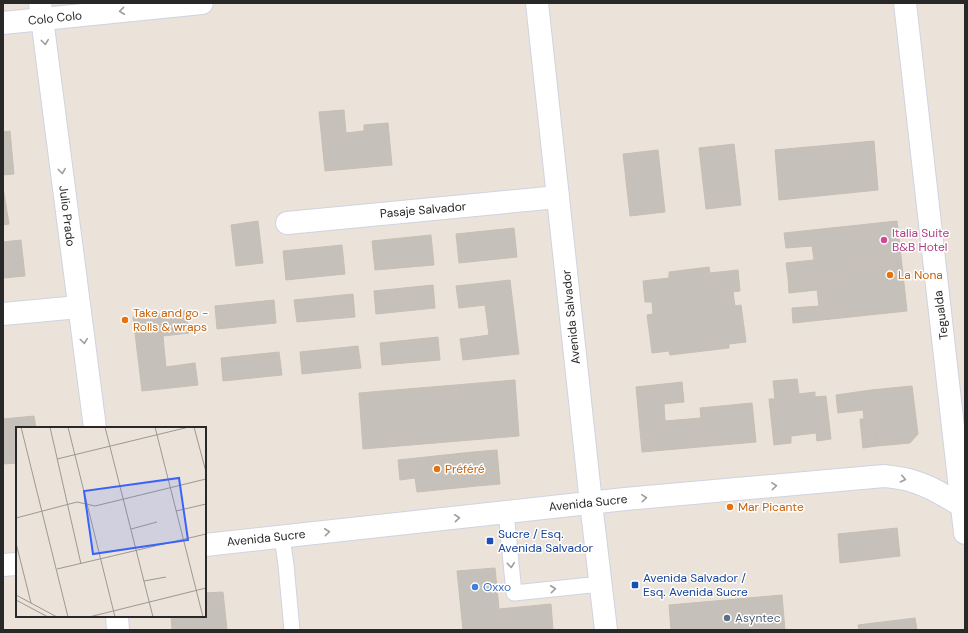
<svg xmlns="http://www.w3.org/2000/svg" width="968" height="633" font-family="'DM Sans',sans-serif">
<rect width="100%" height="100%" fill="#ebe3da"/>
<g fill="#c6c0ba" stroke="#c6bfb4">
<polygon points="344,110 346,133 364,131 364,125 388,123 392,165 325,171 319,112"/>
<polygon points="10,131 14,174 3,175 3,132"/>
<polygon points="874,141 878,190 779,200 775,150"/>
<polygon points="734,144 741,205 706,209 699,148"/>
<polygon points="658,150 665,212 630,216 623,154"/>
<polygon points="3,187 9,224 3,225"/>
<polygon points="258,221 263,263 236,266 231,225"/>
<polygon points="897,221 902,265 788,278 786,263 814,260 812,246 786,248 784,233"/>
<polygon points="514,228 517,257 459,263 456,234"/>
<polygon points="431,235 434,265 375,270 372,241"/>
<polygon points="21,240 25,276 3,278 3,242"/>
<polygon points="342,245 345,274 286,280 283,251"/>
<polygon points="902,265 907,311 793,323 792,308 819,306 817,290 789,293 788,278"/>
<polygon points="709,267 710,273 738,270 740,291 733,292 735,306 741,305 746,342 729,344 729,348 670,355 669,351 652,353 647,315 653,314 652,302 645,302 643,281 669,278 669,272"/>
<polygon points="510,280 519,354 463,360 460,339 489,335 485,305 459,308 456,286"/>
<polygon points="433,285 435,308 376,314 374,291"/>
<polygon points="353,294 355,317 297,322 294,300"/>
<polygon points="274,300 276,323 217,329 215,306"/>
<polygon points="186,311 189,333 163,336 166,367 195,363 198,385 142,391 133,317"/>
<polygon points="438,337 440,360 382,365 380,343"/>
<polygon points="358,346 361,368 302,374 300,352"/>
<polygon points="279,352 282,375 223,381 221,358"/>
<polygon points="797,379 799,394 815,392 815,397 826,396 831,439 817,441 816,433 791,436 791,443 774,445 769,399 775,399 773,381"/>
<polygon points="515,380 519,436 363,449 359,393"/>
<polygon points="682,382 684,402 664,404 665,421 701,418 700,408 752,403 756,442 642,452 636,387"/>
<polygon points="912,386 918,434 910,443 877,446 871,390"/>
<polygon points="871,390 877,446 863,448 860,419 864,419 863,410 838,413 836,395"/>
<polygon points="34,416 36,428 17,428 17,463 3,464 3,419"/>
<polygon points="497,450 500,484 477,486 473,452"/>
<polygon points="473,452 477,486 417,492 415,478 400,480 398,460"/>
<polygon points="897,528 900,556 840,563 838,534"/>
<polygon points="495,568 499,609 551,604 553,630 463,630 457,571"/>
<polygon points="223,592 227,630 172,630 171,616 205,616 205,593"/>
<polygon points="782,595 785,630 671,630 669,605"/>
<polygon points="915,618 917,630 859,630 858,625"/>
</g>
<g fill="none" stroke-linecap="round" stroke-linejoin="round">
<g stroke="#cfd3e1" stroke-width="17">
<g id="lane">
<polyline points="506,512 514,593 601,584"/>
<polyline points="282,537 286,565 292,630"/>
</g>
</g>
<g stroke="#cfd3e1" stroke-width="24">
<g id="street">
<polyline points="40,3 95,428"/>
<polyline points="905,3 965,533"/>
<polyline points="3,23 202,3"/>
<polyline points="287,223 558,197"/>
<polyline points="3,314 79,307"/>
<polyline points="117,616 118,630"/>
</g>
</g>
<g stroke="#cfd3e1" stroke-width="24">
<g id="secondary">
<polyline points="537,3 591,503 606,630"/>
<path d="M205 545 625 499 884 476C894 477 905 478 915 482 932 487 949 498 965 508"/>
<polyline points="3,565 17,564"/>
</g>
</g>
<use href="#lane" stroke="#fff" stroke-width="15"/>
<use href="#street" stroke="#fff" stroke-width="22"/>
<use href="#secondary" stroke="#fff" stroke-width="22"/>
</g>
<defs><path id="oneway-chevron" d="M-2-3.5L2.5 0L-2 3.5" fill="none" stroke-width="1.6" stroke-linecap="round" stroke-linejoin="round"/></defs>
<g stroke="#9e9e9e">
<use href="#oneway-chevron" transform="translate(122 11) rotate(174)"/>
<use href="#oneway-chevron" transform="translate(45 42) rotate(83)"/>
<use href="#oneway-chevron" transform="translate(62 171) rotate(83)"/>
<use href="#oneway-chevron" transform="translate(84 341) rotate(83)"/>
<use href="#oneway-chevron" transform="translate(903 479) rotate(12)"/>
<use href="#oneway-chevron" transform="translate(774 486) rotate(-5)"/>
<use href="#oneway-chevron" transform="translate(644 498) rotate(-5)"/>
<use href="#oneway-chevron" transform="translate(457 518) rotate(-6)"/>
<use href="#oneway-chevron" transform="translate(327 532) rotate(-6)"/>
<use href="#oneway-chevron" transform="translate(511 565) rotate(84)"/>
<use href="#oneway-chevron" transform="translate(553 589) rotate(-6)"/>
</g>
<circle fill="#d1479c" stroke="#fff" stroke-width="1.5" cx="884" cy="240" r="4"/>
<g fill="#e8710a" stroke="#fff" stroke-width="1.5">
<circle cx="890" cy="275" r="4"/>
<circle cx="125" cy="320" r="4"/>
<circle cx="437" cy="469" r="4"/>
<circle cx="730" cy="507" r="4"/>
</g>
<g fill="#1a4fb4" stroke="#fff" stroke-width="1.5">
<rect x="486" y="537" width="8" height="8" rx="2"/>
<rect x="631" y="581" width="8" height="8" rx="2"/>
</g>
<circle fill="#3f7fe0" stroke="#fff" stroke-width="1.5" cx="475" cy="587" r="4"/>
<circle fill="#5c6f8a" stroke="#fff" stroke-width="1.5" cx="727" cy="618" r="4"/>
<g text-anchor="middle" stroke-width="3" stroke-linejoin="round" paint-order="stroke">
<g font-size="12" fill="#282828" stroke="#fff">
<text transform="translate(55 18) rotate(-6)" y="4">Colo Colo</text>
<text transform="translate(423 210) rotate(-5)" y="4">Pasaje Salvador</text>
<text transform="translate(67 216) rotate(83)" y="4">Julio Prado</text>
<text transform="translate(941 315) rotate(-97)" y="4">Tegualda</text>
<text transform="translate(571 317) rotate(-96)" y="4">Avenida Salvador</text>
<text transform="translate(588 503) rotate(-6)" y="4">Avenida Sucre</text>
<text transform="translate(266 538) rotate(-6)" y="4">Avenida Sucre</text>
</g>
<g font-size="12" fill="#b23c85" stroke="#fff" text-anchor="start">
<text x="892" y="237">Italia Suite<tspan x="892" dy="14">B&amp;B Hotel</tspan></text>
</g>
<g font-size="12" fill="#c56008" stroke="#fff" text-anchor="start">
<text x="898" y="279">La Nona</text>
<text x="133" y="317">Take and go -<tspan x="133" dy="14">Rolls &amp; wraps</tspan></text>
<text x="445" y="473">Préféré</text>
<text x="738" y="511">Mar Picante</text>
</g>
<g font-size="12" fill="#164399" stroke="#fff" text-anchor="start">
<text x="498" y="538">Sucre / Esq.<tspan x="498" dy="14">Avenida Salvador</tspan></text>
<text x="643" y="582">Avenida Salvador /<tspan x="643" dy="14">Esq. Avenida Sucre</tspan></text>
</g>
<g font-size="12" fill="#366cbe" stroke="#fff" text-anchor="start">
<text x="483" y="591">Oxxo</text>
</g>
<g font-size="12" fill="#4e5e75" stroke="#fff" text-anchor="start">
<text x="735" y="622">Asyntec</text>
</g>
</g>
<g transform="translate(16 427)">
<rect width="190" height="190" fill="#ebe3da"/>
<path fill="none" stroke="#9d9893" stroke-width="1" d="M5 0 52 190M34 0 65 137M52 0 99 190M89 0 137 190M139 0 187 190M178 0 190 45M41 32 173 0M160 84 190 77M0 91 61 75 79 79 190 52M115 102 141 95M0 116 15 176M41 142 190 107M128 154 150 150M0 168 41 190M0 173 32 190M73 190 190 161"/>
<path fill="#3b64f7" fill-opacity="0.15" stroke="#3b64f7" stroke-width="2" d="M163 51 172 113 77 127 68 64Z"/>
<rect width="190" height="190" fill="none" stroke="#282828" stroke-width="2"/>
</g>
<rect width="968" height="633" fill="none" stroke="#282828" stroke-width="8"/>
</svg>
